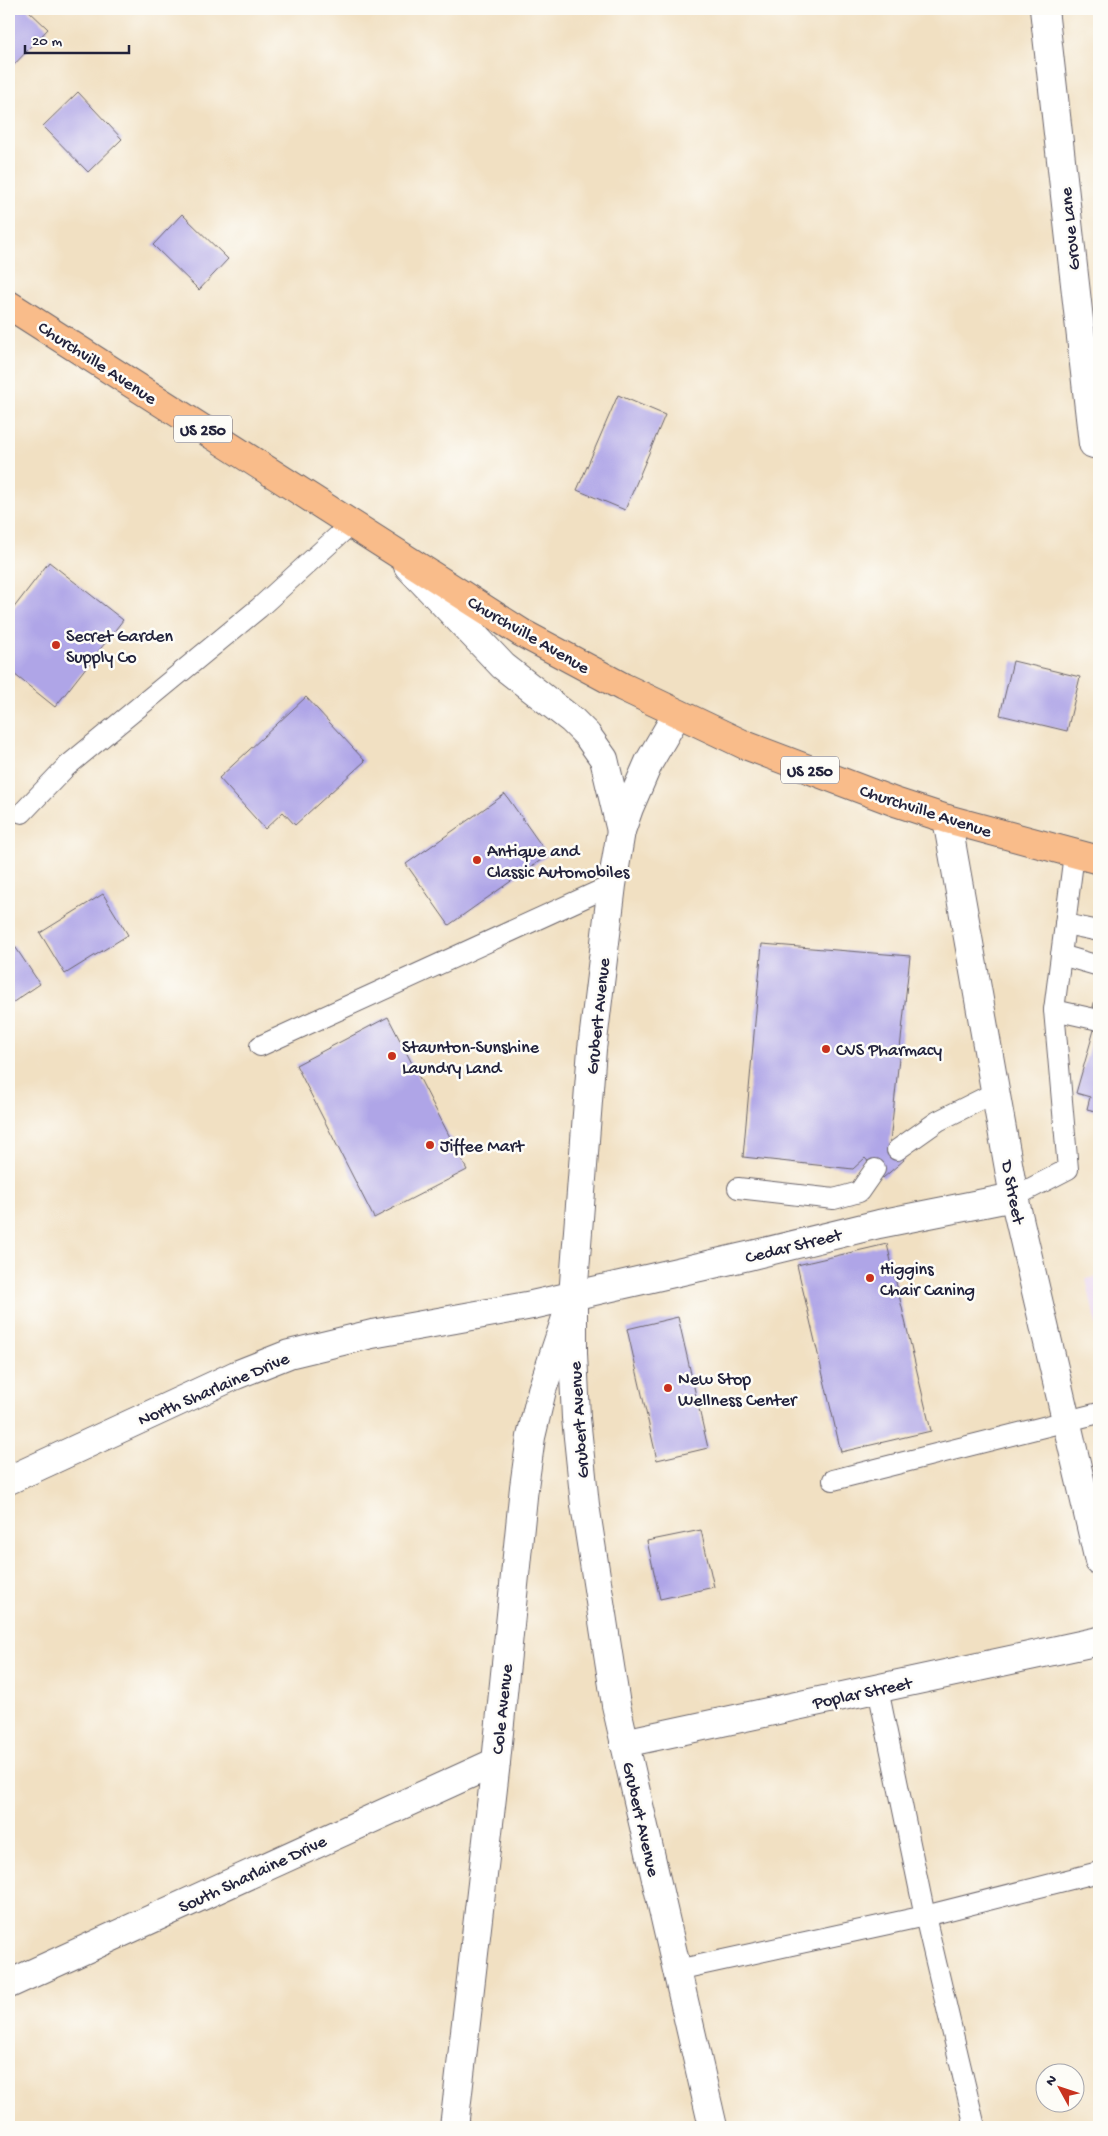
<svg xmlns="http://www.w3.org/2000/svg" width="1108" height="2136" font-family="'Gochi Hand',sans-serif">
<rect width="100%" height="100%" fill="#fdfcf7"/>
<filter id="ink" filterUnits="userSpaceOnUse"><feTurbulence type="fractalNoise" baseFrequency=".02" numOctaves="2"/><feDisplacementMap in="SourceGraphic" scale="10" xChannelSelector="R" yChannelSelector="G"/><feConvolveMatrix kernelMatrix="1 2 1 2 8 2 1 2 1" color-interpolation-filters="sRGB"/></filter>
<filter id="wash" filterUnits="userSpaceOnUse"><feTurbulence type="fractalNoise" baseFrequency=".0096" numOctaves="4" result="noise"/><feDisplacementMap in="SourceGraphic" scale="20" xChannelSelector="R" yChannelSelector="G"/><feGaussianBlur stdDeviation="1.12" result="paint"/><feColorMatrix in="noise" values="0 0 0 0 0 0 0 0 0 0 0 0 0 0 0 0 0 1.4 0 .05"/><feComposite in="paint" operator="in"/></filter>
<g filter="url(#wash)">
<rect width="100%" height="100%" fill="#f1e0c2"/>
<polygon fill="#e7d2ef" points="1099,1276 1099,1339 1086,1279"/>
<g id="blocks">
<g fill="#afa5e7">
<polygon points="9,9 27,9 48,29 9,70"/>
<polygon points="78,92 122,139 88,172 43,126"/>
<polygon points="182,214 228,259 199,290 153,245"/>
<polygon points="618,395 665,415 625,510 577,490"/>
<polygon points="49,562 123,620 55,707 9,670 9,614"/>
<polygon points="1013,661 1080,677 1067,731 1000,715"/>
<polygon points="306,697 365,761 295,825 283,812 265,829 219,778"/>
<polygon points="505,794 548,855 449,925 406,864"/>
<polygon points="103,894 128,935 65,974 40,933"/>
<polygon points="762,944 910,956 890,1142 904,1160 883,1178 865,1158 853,1169 743,1157"/>
<polygon points="14,945 40,984 9,1005 9,948"/>
<polygon points="1099,985 1099,1008 1093,1007"/>
<polygon points="388,1017 467,1170 374,1218 296,1065"/>
<polygon points="1094,1030 1099,1031 1099,1112 1087,1109 1090,1097 1076,1093"/>
<polygon points="887,1244 931,1431 841,1452 797,1265"/>
<polygon points="678,1317 708,1448 657,1460 627,1329"/>
<polygon points="701,1530 714,1587 660,1599 647,1541"/>
</g>
</g>
</g>
<g filter="url(#ink)">
<use href="#blocks" fill-opacity="0" stroke="#6a646a" stroke-width="1"/>
<g fill="none" stroke-linecap="round" stroke-linejoin="round">
<g stroke="#6a646a" stroke-width="22">
<g id="service">
<polyline points="22,813 66,767 259,608 351,524"/>
<polyline points="1074,854 1054,1010 1099,1020"/>
<polyline points="1065,924 1099,931"/>
<polyline points="1061,955 1099,966"/>
<polyline points="260,1046 612,885"/>
<polyline points="897,1150 938,1121 996,1092"/>
<polyline points="738,1188 834,1199 859,1192 875,1169"/>
<polyline points="1014,1197 1068,1169 1054,1010"/>
<polyline points="833,1480 1099,1413"/>
<polyline points="878,1689 925,1916 975,2127"/>
<polyline points="677,1970 925,1916 1099,1872"/>
</g>
</g>
<g stroke="#6a646a" stroke-width="30">
<g id="minor">
<polyline points="1044,9 1093,444 1099,445"/>
<polyline points="947,819 1014,1197 1099,1561"/>
<polyline points="9,1480 236,1375 289,1354 372,1334 532,1305 748,1256 879,1224 1014,1197"/>
<polyline points="624,1743 1099,1641"/>
<polyline points="9,1984 496,1762"/>
<polyline points="454,2127 496,1762 524,1487 531,1437 542,1390 572,1300"/>
</g>
</g>
<g stroke="#6a646a" stroke-width="30">
<g id="tertiary">
<polyline points="408,566 503,666 572,720 587,735 604,759 621,831"/>
<polyline points="677,714 649,762 629,808 621,831 612,885 592,1049 573,1296 573,1353 576,1418 585,1505 616,1705 713,2127"/>
</g>
</g>
<g stroke="#6a646a" stroke-width="30">
<polyline id="primary" points="9,305 522,633 623,687 745,745 895,802 947,819 1099,860"/>
</g>
<use href="#service" stroke="#fff" stroke-width="20"/>
<use href="#minor" stroke="#fff" stroke-width="28"/>
<use href="#tertiary" stroke="#fff" stroke-width="28"/>
<use href="#primary" stroke="#f9bc8a" stroke-width="28"/>
</g>
</g>
<g fill="#c8321e" stroke="#fdfcf7" stroke-width="2">
<circle cx="56" cy="645" r="5"/>
<circle cx="477" cy="860" r="5"/>
<circle cx="826" cy="1049" r="5"/>
<circle cx="392" cy="1056" r="5"/>
<circle cx="430" cy="1145" r="5"/>
<circle cx="870" cy="1278" r="5"/>
<circle cx="668" cy="1388" r="5"/>
</g>
<g text-anchor="middle" stroke-width="5" stroke-linejoin="round" paint-order="stroke">
<g fill="#fdfcf7" stroke="#646373" stroke-width="1">
<rect x="174" y="415.5" width="58" height="27" rx="4"/>
<rect x="781" y="756.5" width="58" height="27" rx="4"/>
</g>
<g font-size="16" font-weight="bold" fill="#22223b">
<text x="203" y="435">US 250</text>
<text x="810" y="776">US 250</text>
</g>
<g font-size="18" fill="#22223b" stroke="#fdfcf7">
<text transform="translate(1069 229) rotate(-96)" y="6">Grove Lane</text>
<text transform="translate(98 362) rotate(33)" y="6">Churchville Avenue</text>
<text transform="translate(529 634) rotate(30)" y="6">Churchville Avenue</text>
<text transform="translate(926 810) rotate(18)" y="6">Churchville Avenue</text>
<text transform="translate(597 1016) rotate(-84)" y="6">Grubert Avenue</text>
<text transform="translate(1014 1192) rotate(79)" y="6">D Street</text>
<text transform="translate(793 1245) rotate(-14)" y="6">Cedar Street</text>
<text transform="translate(213 1388) rotate(-23)" y="6">North Sharlaine Drive</text>
<text transform="translate(578 1420) rotate(-94)" y="6">Grubert Avenue</text>
<text transform="translate(862 1692) rotate(-12)" y="6">Poplar Street</text>
<text transform="translate(501 1709) rotate(-84)" y="6">Cole Avenue</text>
<text transform="translate(642 1819) rotate(77)" y="6">Grubert Avenue</text>
<text transform="translate(252 1873) rotate(-25)" y="6">South Sharlaine Drive</text>
</g>
<g font-size="18" fill="#22223b" stroke="#fdfcf7" text-anchor="start">
<text x="66" y="641">Secret Garden<tspan x="66" dy="21">Supply Co</tspan></text>
<text x="487" y="856">Antique and<tspan x="487" dy="21">Classic Automobiles</tspan></text>
<text x="402" y="1052">Staunton-Sunshine<tspan x="402" dy="21">Laundry Land</tspan></text>
<text x="836" y="1055">CVS Pharmacy</text>
<text x="440" y="1151">Jiffee Mart</text>
<text x="880" y="1274">Higgins<tspan x="880" dy="21">Chair Caning</tspan></text>
<text x="678" y="1384">New Stop<tspan x="678" dy="21">Wellness Center</tspan></text>
</g>
</g>
<rect width="1108" height="2136" fill="none" stroke="#fdfcf7" stroke-width="30"/>
<g transform="translate(1060 2088) rotate(310)"><circle r="24" fill="#fdfcf7" stroke="#a5a5ac"/>
<path d="M0-4L9 19L0 12L-9 19Z" fill="#c8321e"/>
<text y="-8" font-size="14" font-weight="bold" text-anchor="middle" fill="#22223b">N</text>
</g>
<path d="M25 45v8h104v-8" fill="none" stroke="#22223b" stroke-width="2.5"/>
<text x="32" y="45" font-size="15" fill="#22223b" stroke="#fdfcf7" stroke-width="4" paint-order="stroke">20 m</text>
</svg>
